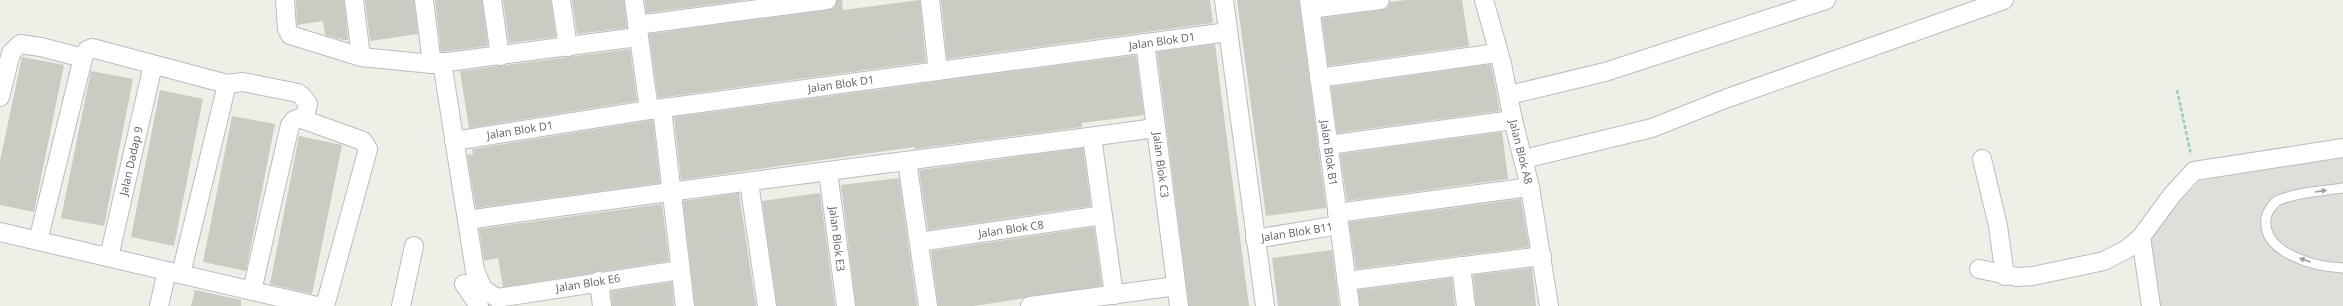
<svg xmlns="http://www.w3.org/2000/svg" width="2343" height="306" font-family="'Open Sans',sans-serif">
<rect width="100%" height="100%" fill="#edf0e6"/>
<polygon fill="#dddfd8" points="2343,154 2343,306 2150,306 2139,240 2200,181"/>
<g fill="#cacbc2">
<polygon points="296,0 344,0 348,40 343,40 325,35 323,21 297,25"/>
<polygon points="365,0 414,0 418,34 370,41"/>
<polygon points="435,0 482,0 488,46 441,52"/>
<polygon points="503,0 551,0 556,37 509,43"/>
<polygon points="572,0 624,0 627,28 577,34"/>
<polygon points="645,0 747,0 646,13"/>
<polygon points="837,0 842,0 843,10 920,0 926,62 658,98 649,34 828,10 834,8"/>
<polygon points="941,0 1210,0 1213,23 947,59"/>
<polygon points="1237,0 1299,0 1326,208 1266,216"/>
<polygon points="1406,0 1462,0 1469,46 1328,66 1322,18 1381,10 1387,8 1390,2"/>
<polygon points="1215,44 1226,132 1249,306 1189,306 1157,52"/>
<polygon points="630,49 637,101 469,128 460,71"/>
<polygon points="1136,55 1144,115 1082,123 1082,127 915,149 914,147 681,180 674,117"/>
<polygon points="22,57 64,65 34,212 0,205 0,161"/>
<polygon points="1491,64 1500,111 1337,133 1331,87"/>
<polygon points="91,71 133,79 104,226 61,218"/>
<polygon points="160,90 203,99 174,246 131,237"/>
<polygon points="232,116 275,124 246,271 203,262"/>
<polygon points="653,120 660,183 476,208 467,155 473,154 472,149"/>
<polygon points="1502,132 1508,179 1347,201 1340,154"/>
<polygon points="299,136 342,145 312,294 270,284"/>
<polygon points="1083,148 1091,206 928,230 919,170"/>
<polygon points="899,178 917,306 856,306 841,185"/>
<polygon points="739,193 756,306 695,306 683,201"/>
<polygon points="820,193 835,306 777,306 762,201"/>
<polygon points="1521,199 1529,247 1356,269 1349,222"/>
<polygon points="662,204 669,261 503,287 498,258 484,261 479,229"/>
<polygon points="1094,227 1102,286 974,306 938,306 931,251"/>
<polygon points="1332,250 1339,306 1278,306 1272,258"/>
<polygon points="1532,268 1536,306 1476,306 1473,275"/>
<polygon points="1452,278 1455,306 1360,306 1358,290"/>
<polygon points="672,282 674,306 612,306 611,291"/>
<polygon points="195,290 241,300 241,306 191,306"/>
</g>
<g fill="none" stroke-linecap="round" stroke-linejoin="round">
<g stroke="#bcbbc2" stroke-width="11">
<path id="service" d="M2343 188C2323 191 2298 192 2279 200 2274 202 2266 213 2266 219 2262 254 2317 267 2343 268"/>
</g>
<g stroke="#bcbbc2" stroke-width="20">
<g id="minor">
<polyline points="285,0 287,29 290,35 361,57 432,64 638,37"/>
<polyline points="354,0 361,57"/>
<polyline points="424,0 432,64"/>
<polyline points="492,0 500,56"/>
<polyline points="561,0 568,47"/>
<polyline points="634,0 649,110"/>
<polyline points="930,0 938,71"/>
<polyline points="1224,0 1265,306"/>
<polyline points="1309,0 1350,306"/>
<polyline points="1484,0 1502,64 1513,120 1530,187 1549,306"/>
<polyline points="1310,9 1380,0"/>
<polyline points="637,25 827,0"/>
<polyline points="1145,43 1179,306"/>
<polyline points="442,62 475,271 483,289 497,298 680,270"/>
<polyline points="1319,78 1497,53"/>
<polyline points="227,84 243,82 298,93 302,96 308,104 304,120"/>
<polyline points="1509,95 1605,72 1826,0"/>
<polyline points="0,97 11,53 20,44 41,47 83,58"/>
<polyline points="662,109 685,306"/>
<polyline points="1092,137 1114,295"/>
<polyline points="454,141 649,110 1228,32"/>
<polyline points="1328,145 1513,120"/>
<polyline points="1524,159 1652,128 1725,99 2004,0"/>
<polyline points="1982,159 1998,226 2005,276"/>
<polyline points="907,161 928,306"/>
<polyline points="828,172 846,306"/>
<polyline points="749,182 767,306"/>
<polyline points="1337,213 1530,187"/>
<path d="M467 220C696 187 926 159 1156 128"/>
<polyline points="0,232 317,306"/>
<polyline points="2141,237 2151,306"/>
<polyline points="1255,239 1339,225"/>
<polyline points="38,241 83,58 87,50 92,48 227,84 181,274"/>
<polyline points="919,242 1103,215"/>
<polyline points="109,257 153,65"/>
<polyline points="1461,266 1466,306"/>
<polyline points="1979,269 2017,277 2033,276 2104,261 2127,249 2141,237 2172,195 2194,171 2343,148"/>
<polyline points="599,281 602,306"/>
<polyline points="1346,281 1542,256"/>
<polyline points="464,284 479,306"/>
<polyline points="252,291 290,125 294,120 299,118 363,141 368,149 325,306"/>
<polyline points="159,306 167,271"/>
<polyline points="401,306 414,246"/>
<polyline points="1030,306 1176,286"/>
</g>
</g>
<polyline stroke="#9ccbc1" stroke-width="2.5" stroke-dasharray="4 2" stroke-linecap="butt" points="2177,90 2191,155"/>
<use href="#service" stroke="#fff" stroke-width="9"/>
<use href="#minor" stroke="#fff" stroke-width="18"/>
</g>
<defs><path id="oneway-solid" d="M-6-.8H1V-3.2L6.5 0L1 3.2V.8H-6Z"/></defs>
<g fill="#9e9ea4">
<use href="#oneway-solid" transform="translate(2321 191) rotate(-9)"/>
<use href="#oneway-solid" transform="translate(2305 260) rotate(-161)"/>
</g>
<g text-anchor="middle" stroke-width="3" stroke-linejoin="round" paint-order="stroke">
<g font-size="11" fill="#5e5e67" stroke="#fff">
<text transform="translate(1162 41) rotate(-8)" y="4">Jalan Blok D1</text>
<text transform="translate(841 84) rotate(-8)" y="4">Jalan Blok D1</text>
<text transform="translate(520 130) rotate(-9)" y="4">Jalan Blok D1</text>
<text transform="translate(1521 152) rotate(76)" y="4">Jalan Blok A8</text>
<text transform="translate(1329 153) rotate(82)" y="4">Jalan Blok B1</text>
<text transform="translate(131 161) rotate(-77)" y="4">Jalan Dadap 9</text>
<text transform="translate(1161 165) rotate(83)" y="4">Jalan Blok C3</text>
<text transform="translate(1011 229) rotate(-8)" y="4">Jalan Blok C8</text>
<text transform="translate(1297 232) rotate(-9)" y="4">Jalan Blok B11</text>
<text transform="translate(837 239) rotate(83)" y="4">Jalan Blok E3</text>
<text transform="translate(588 283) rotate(-9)" y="4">Jalan Blok E6</text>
</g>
</g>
</svg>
